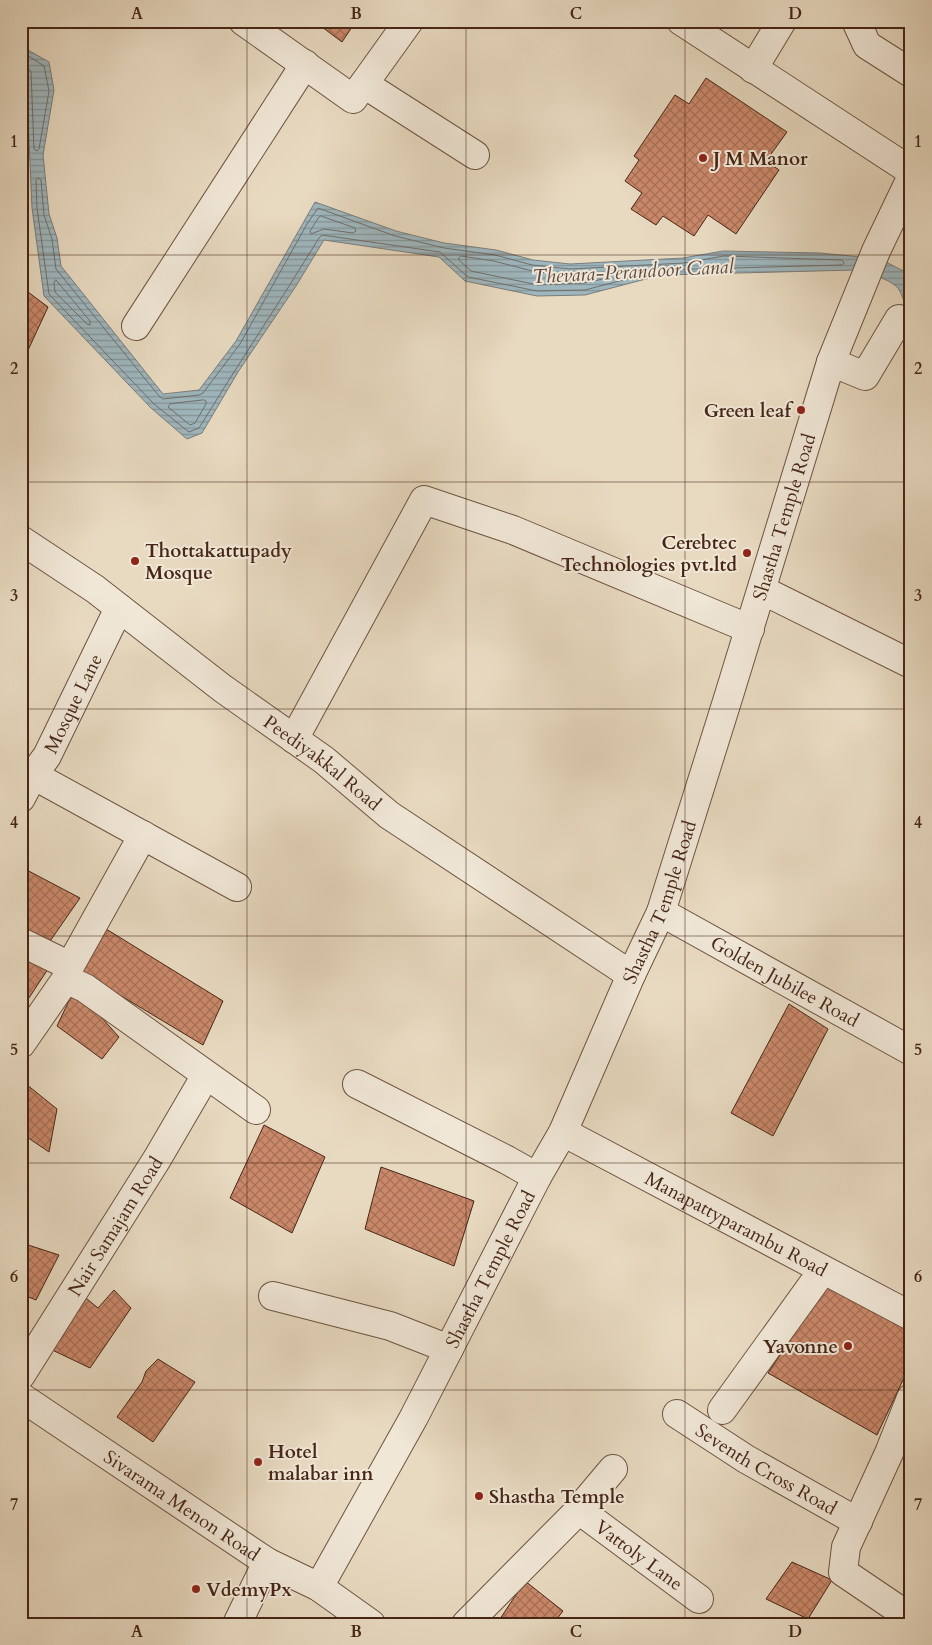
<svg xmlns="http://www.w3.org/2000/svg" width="932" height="1645" font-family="Cardo,serif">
<defs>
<pattern id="water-rules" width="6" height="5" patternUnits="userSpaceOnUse" patternTransform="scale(1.25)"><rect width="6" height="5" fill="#9eb7bf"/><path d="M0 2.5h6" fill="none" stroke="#83959a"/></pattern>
<pattern id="building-cross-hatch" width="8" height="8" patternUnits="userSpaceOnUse" patternTransform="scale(1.25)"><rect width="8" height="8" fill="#cb896b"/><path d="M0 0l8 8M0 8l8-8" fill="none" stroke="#a77057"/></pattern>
</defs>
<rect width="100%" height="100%" fill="#e8dac1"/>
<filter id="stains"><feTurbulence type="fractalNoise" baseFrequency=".004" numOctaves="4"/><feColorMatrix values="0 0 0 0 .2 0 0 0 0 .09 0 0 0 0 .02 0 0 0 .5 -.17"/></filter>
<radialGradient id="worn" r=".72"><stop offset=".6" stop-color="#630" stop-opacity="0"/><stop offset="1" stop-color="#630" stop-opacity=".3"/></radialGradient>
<path fill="url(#water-rules)" stroke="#7b7d7b" d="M21 46 49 62 54 90 43 155 49 214 57 238 61 266 163 394 199 390 236 341 315 202 396 231 444 243 496 250 533 260 570 264 683 258 723 251 820 253 861 257 886 262 911 275V309C902 304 903 292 896 286 885 277 868 274 855 270L661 275 585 295 537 296 465 281 439 257 324 240 296 286 238 372 202 433 187 439 151 408 44 296 32 208 26 72 21 70Z"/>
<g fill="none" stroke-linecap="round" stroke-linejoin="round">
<g stroke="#726e6a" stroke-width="1">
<polyline points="21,51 44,66 49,91 39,149 37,151 34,149 31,72 28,68 21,66"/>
<path d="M38 178 41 180 44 215 52 239 56 269 159 396 163 399 199 395 203 393 240 344 307 224 318 208 395 236 444 248 495 255 532 265 570 269 684 263 724 256 842 260 844 263 842 265 661 270 585 290 537 291 468 277 440 252 322 235 319 238C280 302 238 364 199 428L189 432 154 404 49 294 37 208 36 180Z"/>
<polygon points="321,216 355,228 356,231 353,233 324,229 311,234 310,231 319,217"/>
<polygon points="461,256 494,261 532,271 570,276 603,274 605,277 603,279 584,283 538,285 471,271 459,260 459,258"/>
<polygon points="56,280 90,321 90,325 87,324 55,292 54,283"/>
<polygon points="204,400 206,401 206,404 195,423 190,425 168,407 170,404"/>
</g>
</g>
<g fill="url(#building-cross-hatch)" stroke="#472616">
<polygon points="314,21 356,21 342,42"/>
<polygon points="706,78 787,132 766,161 779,170 736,234 708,215 694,236 663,216 656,225 631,209 642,193 625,181 639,160 634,156 675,95 689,104"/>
<polygon points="24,289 48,307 23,361 21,359 21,294"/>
<polygon points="21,867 80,898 48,944 21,926"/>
<polygon points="98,924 223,1001 203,1045 73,967"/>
<polygon points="21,955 48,969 21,1010"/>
<polygon points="75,988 119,1037 102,1059 57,1026"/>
<polygon points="789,1004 828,1029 773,1136 731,1113"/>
<polygon points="21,1080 57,1109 49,1152 21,1133"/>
<polygon points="264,1125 325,1157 292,1233 230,1198"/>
<polygon points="381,1167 474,1201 454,1266 365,1229"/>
<polygon points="22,1243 59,1255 36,1300 21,1294"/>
<polygon points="828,1284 911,1330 911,1363 877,1435 768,1373"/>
<polygon points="114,1290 131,1308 90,1368 44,1346 81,1294 98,1308"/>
<polygon points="158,1359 195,1382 153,1442 117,1417 142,1382 146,1371"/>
<polygon points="792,1562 832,1580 808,1619 766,1599"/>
<polygon points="525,1581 563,1611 553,1624 500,1624 498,1622"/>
</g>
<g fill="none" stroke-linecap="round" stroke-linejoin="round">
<g stroke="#6f5341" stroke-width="30">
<g id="minor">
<polyline points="243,21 353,99 409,21"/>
<polyline points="681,21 911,171"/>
<polyline points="856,21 867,45 911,73"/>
<polyline points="753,69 782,21"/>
<polyline points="364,84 475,155"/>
<polyline points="136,326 305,64"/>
<polyline points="831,362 865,376 899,319 911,327"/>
<path id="s1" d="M21 540 95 589 222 688 324 760 389 815 631 975"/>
<polyline points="762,590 911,664"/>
<polyline points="294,739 424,500 513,530 750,629"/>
<polyline points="33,775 237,887"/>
<path id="s2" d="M21 798 33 775 47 756 119 608"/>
<path id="s3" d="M661 912 911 1051"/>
<polyline points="21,942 70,966 143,835"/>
<polyline points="21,1044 66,979 85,988 256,1110"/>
<polyline points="357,1084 507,1160 537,1177"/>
<path id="s4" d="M563 1132 911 1316"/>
<polyline points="273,1296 390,1326 449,1349"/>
<path id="s5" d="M21 1375 157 1159 206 1075"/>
<path id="s6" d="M21 1397 267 1562 319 1587 371 1624"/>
<polyline points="911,1398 889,1453 846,1547 843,1572 911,1618"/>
<polyline points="722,1410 823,1270"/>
<path id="s7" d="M677 1414 746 1459 858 1522"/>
<path id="s8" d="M579 1510 699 1599"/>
<path id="s9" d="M319 1587 414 1417 537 1177 563 1132 631 975 661 912 729 695 831 362 876 251 911 178"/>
<polyline points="237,1624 267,1562"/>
<polyline points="466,1624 575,1514 613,1469"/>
</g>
</g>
<use href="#minor" stroke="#f0e7d7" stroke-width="28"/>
</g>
<path fill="none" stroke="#472616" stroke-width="1" stroke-opacity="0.55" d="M247 21V1624M466 21V1624M685 21V1624M21 255H911M21 482H911M21 709H911M21 936H911M21 1163H911M21 1390H911"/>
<g fill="#8f2418" stroke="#f0e7d7" stroke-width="2">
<circle cx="703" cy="158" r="5"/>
<circle cx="801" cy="410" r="5"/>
<circle cx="747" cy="553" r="5"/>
<circle cx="135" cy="561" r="5"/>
<circle cx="848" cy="1346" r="5"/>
<circle cx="258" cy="1462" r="5"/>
<circle cx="479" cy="1496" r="5"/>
<circle cx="196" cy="1589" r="5"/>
</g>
<g text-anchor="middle" stroke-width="4" stroke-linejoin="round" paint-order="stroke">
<g font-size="19" font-weight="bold" fill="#472616" stroke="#f0e7d7" text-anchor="start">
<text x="713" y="165">J M Manor</text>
<text x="791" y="417" text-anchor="end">Green leaf</text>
<text x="737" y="549" text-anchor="end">Cerebtec<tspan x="737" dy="22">Technologies pvt.ltd</tspan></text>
<text x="145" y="557">Thottakattupady<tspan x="145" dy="22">Mosque</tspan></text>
<text x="838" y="1353" text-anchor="end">Yavonne</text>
<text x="268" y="1458">Hotel<tspan x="268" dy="22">malabar inn</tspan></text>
<text x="489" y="1503">Shastha Temple</text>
<text x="206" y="1596">VdemyPx</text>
</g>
<g font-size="19" fill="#472616" stroke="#f0e7d7">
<text dy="7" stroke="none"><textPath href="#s9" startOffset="1171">Shastha Temple Road</textPath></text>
<text dy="7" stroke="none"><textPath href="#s2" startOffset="108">Mosque Lane</textPath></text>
<text dy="7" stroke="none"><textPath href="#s1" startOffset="375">Peediyakkal Road</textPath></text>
<text dy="7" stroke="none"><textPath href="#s9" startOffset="766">Shastha Temple Road</textPath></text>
<text dy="7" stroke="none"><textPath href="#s3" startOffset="142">Golden Jubilee Road</textPath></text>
<text dy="7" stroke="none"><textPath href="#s4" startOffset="196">Manapattyparambu Road</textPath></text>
<text dy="7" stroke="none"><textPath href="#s5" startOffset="176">Nair Samajam Road</textPath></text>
<text dy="7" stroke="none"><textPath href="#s9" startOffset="361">Shastha Temple Road</textPath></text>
<text dy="7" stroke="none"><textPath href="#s7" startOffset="105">Seventh Cross Road</textPath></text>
<text dy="7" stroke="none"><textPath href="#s6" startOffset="194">Sivarama Menon Road</textPath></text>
<text dy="7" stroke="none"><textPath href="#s8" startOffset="75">Vattoly Lane</textPath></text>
</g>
<g font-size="20" font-style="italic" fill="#5d4a40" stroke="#f0e7d7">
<text transform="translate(633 271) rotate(-3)" y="7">Thevara-Perandoor Canal</text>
</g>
</g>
<rect width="932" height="1645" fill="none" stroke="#e8dac1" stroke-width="55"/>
<rect x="28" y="28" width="876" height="1590" fill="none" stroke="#472616" stroke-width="2"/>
<g font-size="16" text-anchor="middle" font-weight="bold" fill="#472616">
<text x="137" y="19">A</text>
<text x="356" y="19">B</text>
<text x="576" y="19">C</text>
<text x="795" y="19">D</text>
<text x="14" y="147">1</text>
<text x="918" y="147">1</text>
<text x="14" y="374">2</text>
<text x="918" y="374">2</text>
<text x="14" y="601">3</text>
<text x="918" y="601">3</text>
<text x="14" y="828">4</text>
<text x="918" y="828">4</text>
<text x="14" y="1055">5</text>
<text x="918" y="1055">5</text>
<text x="14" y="1282">6</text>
<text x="918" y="1282">6</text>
<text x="14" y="1510">7</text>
<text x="918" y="1510">7</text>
<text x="137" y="1637">A</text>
<text x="356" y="1637">B</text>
<text x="576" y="1637">C</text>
<text x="795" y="1637">D</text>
</g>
<rect width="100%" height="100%" filter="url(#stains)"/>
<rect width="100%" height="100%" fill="url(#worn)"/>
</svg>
